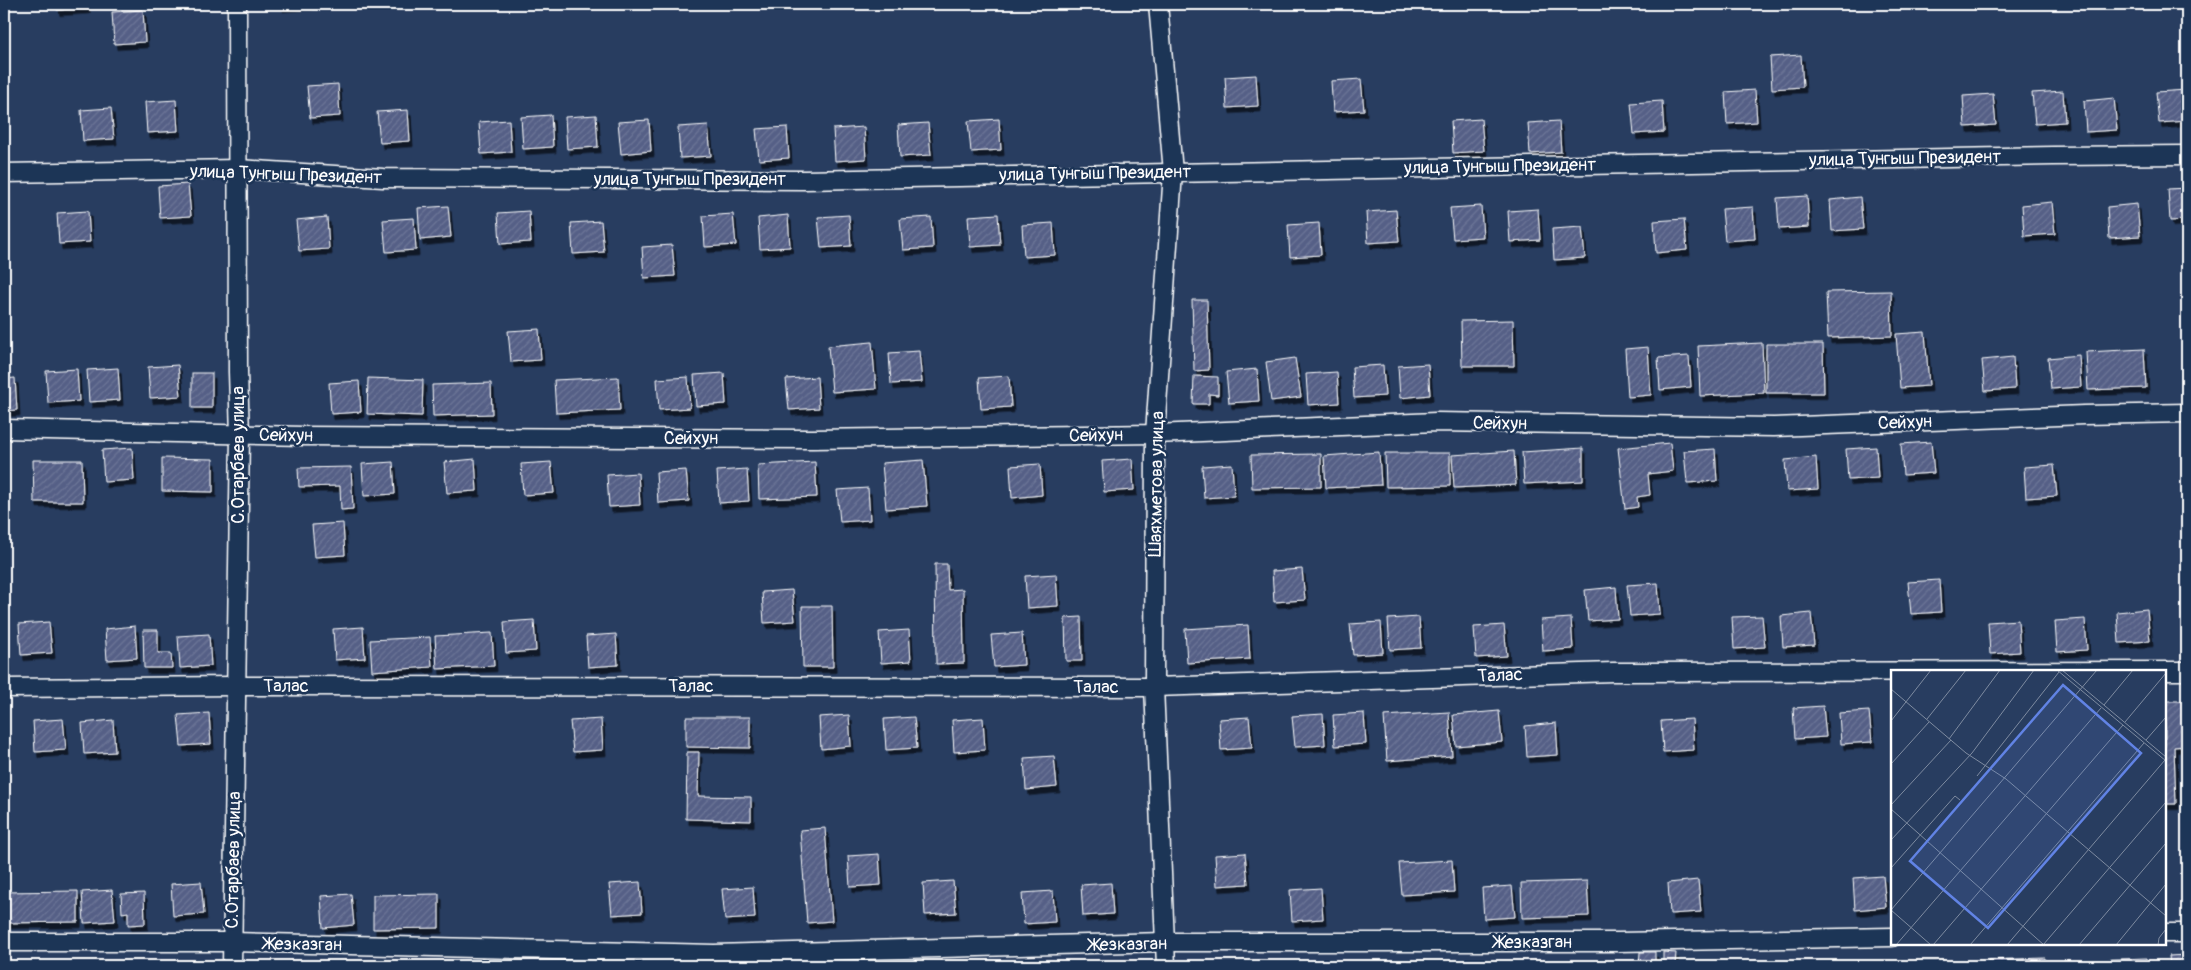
<svg xmlns="http://www.w3.org/2000/svg" width="2191" height="970" font-family="Pangolin,sans-serif">
<defs>
<pattern id="building-hatch" width="6" height="6" patternUnits="userSpaceOnUse" patternTransform="scale(1.25)"><rect width="6" height="6" fill="#545f86"/><path d="M-1 1l2-2M0 6l6-6M5 7l2-2" fill="none" stroke="#6e7798"/></pattern>
<filter id="shadow"><feDropShadow dx="3" dy="5.5" stdDeviation="0" flood-color="#0009"/></filter>
</defs>
<rect width="100%" height="100%" fill="#283d60"/>
<filter id="ink" filterUnits="userSpaceOnUse"><feTurbulence type="fractalNoise" baseFrequency=".02" numOctaves="2"/><feDisplacementMap in="SourceGraphic" scale="10" xChannelSelector="R" yChannelSelector="G"/><feConvolveMatrix kernelMatrix="1 2 1 2 8 2 1 2 1" color-interpolation-filters="sRGB"/></filter>
<g filter="url(#ink)">
<g fill="url(#building-hatch)" stroke="#fff" filter="url(#shadow)">
<polygon points="56,4 87,4 87,8 57,10"/>
<polygon points="280,4 310,4 280,6"/>
<polygon points="143,10 145,42 114,44 112,12"/>
<polygon points="1801,55 1803,87 1772,89 1770,57"/>
<polygon points="1256,75 1258,106 1227,108 1225,77"/>
<polygon points="1361,79 1364,110 1333,112 1331,81"/>
<polygon points="338,84 340,116 310,118 307,86"/>
<polygon points="1755,90 1757,122 1727,124 1725,92"/>
<polygon points="2187,90 2187,121 2159,123 2156,92"/>
<polygon points="2063,91 2065,122 2035,124 2032,93"/>
<polygon points="1993,94 1996,125 1965,127 1963,96"/>
<polygon points="2114,98 2117,130 2086,132 2084,101"/>
<polygon points="176,100 178,131 147,133 145,102"/>
<polygon points="1662,101 1664,132 1634,134 1631,103"/>
<polygon points="111,108 114,139 83,141 81,110"/>
<polygon points="408,110 410,141 380,143 377,112"/>
<polygon points="4,115 6,146 4,146"/>
<polygon points="551,115 553,147 523,149 521,117"/>
<polygon points="596,115 598,147 567,149 565,117"/>
<polygon points="999,119 1001,150 971,152 968,121"/>
<polygon points="1481,119 1484,151 1453,153 1451,121"/>
<polygon points="509,120 511,152 481,154 479,122"/>
<polygon points="649,120 651,151 621,154 618,122"/>
<polygon points="1559,121 1561,152 1530,154 1528,123"/>
<polygon points="928,123 931,155 900,157 898,125"/>
<polygon points="708,125 711,156 680,158 678,127"/>
<polygon points="787,127 789,158 759,160 756,129"/>
<polygon points="864,127 866,159 835,161 833,129"/>
<polygon points="188,184 191,216 160,218 158,186"/>
<polygon points="2187,188 2187,220 2170,221 2168,189"/>
<polygon points="1807,196 1809,227 1779,229 1777,198"/>
<polygon points="1860,197 1863,229 1832,231 1830,200"/>
<polygon points="2052,202 2055,234 2024,236 2022,205"/>
<polygon points="2137,204 2140,236 2109,238 2107,207"/>
<polygon points="448,206 451,237 420,240 418,208"/>
<polygon points="1481,206 1483,237 1453,239 1450,208"/>
<polygon points="1753,207 1755,239 1725,241 1722,209"/>
<polygon points="1538,209 1540,240 1510,242 1508,211"/>
<polygon points="1396,210 1399,241 1368,243 1366,212"/>
<polygon points="88,211 90,242 59,244 57,213"/>
<polygon points="529,211 531,242 500,244 498,213"/>
<polygon points="733,214 736,245 705,247 703,216"/>
<polygon points="998,214 1000,245 970,247 968,216"/>
<polygon points="788,215 790,247 760,249 758,218"/>
<polygon points="849,215 851,246 821,248 818,217"/>
<polygon points="327,217 329,249 299,251 296,220"/>
<polygon points="931,217 933,248 903,250 900,219"/>
<polygon points="414,218 416,250 386,252 383,220"/>
<polygon points="1684,219 1687,250 1656,253 1654,221"/>
<polygon points="601,221 604,252 573,254 571,223"/>
<polygon points="1053,223 1055,255 1024,257 1022,225"/>
<polygon points="1319,223 1321,255 1290,257 1288,225"/>
<polygon points="1582,227 1585,258 1554,260 1552,229"/>
<polygon points="672,245 675,276 644,278 642,247"/>
<polygon points="1891,291 1892,336 1828,338 1826,292"/>
<polygon points="1192,300 1207,300 1209,370 1194,371"/>
<polygon points="1513,320 1514,366 1462,366 1461,321"/>
<polygon points="539,329 541,360 511,362 508,331"/>
<polygon points="1925,332 1929,386 1900,388 1896,334"/>
<polygon points="872,342 876,389 832,392 828,346"/>
<polygon points="1762,343 1764,393 1700,396 1698,346"/>
<polygon points="1766,344 1823,344 1824,393 1766,393"/>
<polygon points="1648,347 1651,395 1628,397 1625,349"/>
<polygon points="2144,349 2146,388 2088,390 2086,352"/>
<polygon points="919,351 922,382 891,384 889,353"/>
<polygon points="2079,355 2081,387 2051,389 2048,358"/>
<polygon points="1689,356 1691,387 1660,390 1658,358"/>
<polygon points="2013,357 2015,389 1985,391 1982,360"/>
<polygon points="1295,358 1301,397 1271,401 1266,362"/>
<polygon points="2182,359 2187,359 2187,391 2184,391"/>
<polygon points="1428,364 1430,395 1400,398 1398,366"/>
<polygon points="178,365 181,396 150,398 148,367"/>
<polygon points="1383,365 1385,396 1354,398 1352,367"/>
<polygon points="118,368 120,400 89,402 87,370"/>
<polygon points="77,369 79,401 48,403 46,371"/>
<polygon points="1257,369 1259,401 1229,403 1226,372"/>
<polygon points="1337,372 1339,403 1308,405 1306,374"/>
<rect x="192" y="373" width="20" height="35"/>
<polygon points="724,373 726,404 696,406 694,375"/>
<polygon points="1009,376 1011,407 981,409 979,378"/>
<polygon points="1194,376 1218,377 1218,395 1209,394 1209,404 1193,404"/>
<polygon points="618,377 620,410 556,413 554,380"/>
<polygon points="688,377 690,408 659,410 657,379"/>
<polygon points="817,377 819,408 789,410 786,379"/>
<polygon points="15,378 17,410 4,411 4,379"/>
<polygon points="368,378 423,380 422,416 367,414"/>
<polygon points="359,381 361,412 331,414 329,383"/>
<polygon points="491,383 492,414 433,416 432,385"/>
<polygon points="1931,442 1934,473 1903,475 1901,444"/>
<polygon points="1670,443 1673,471 1648,474 1650,495 1637,497 1638,507 1625,509 1618,448"/>
<polygon points="1876,447 1878,478 1848,480 1846,449"/>
<polygon points="132,448 134,480 104,482 102,450"/>
<polygon points="1583,448 1583,481 1524,484 1522,452"/>
<polygon points="1715,449 1717,481 1687,483 1684,451"/>
<polygon points="1514,451 1516,485 1454,488 1452,455"/>
<polygon points="1379,452 1381,485 1326,488 1324,456"/>
<polygon points="1385,453 1450,453 1450,486 1386,487"/>
<polygon points="1321,454 1321,487 1252,488 1251,455"/>
<polygon points="1816,457 1818,489 1787,491 1785,460"/>
<polygon points="162,458 213,459 213,492 162,491"/>
<polygon points="475,459 477,491 447,493 444,462"/>
<polygon points="1132,459 1134,490 1104,492 1102,461"/>
<polygon points="33,460 82,460 83,502 34,502"/>
<polygon points="923,460 927,506 886,509 882,463"/>
<polygon points="393,462 395,494 364,496 362,464"/>
<polygon points="551,462 554,493 523,495 521,464"/>
<polygon points="815,462 817,497 759,499 758,465"/>
<polygon points="1040,464 1042,495 1012,498 1010,466"/>
<polygon points="1232,464 1234,496 1204,498 1202,466"/>
<polygon points="2054,465 2057,496 2026,498 2024,467"/>
<polygon points="351,467 353,509 341,510 340,486 299,487 298,468"/>
<polygon points="747,469 749,501 719,503 717,471"/>
<polygon points="686,470 689,501 658,503 656,472"/>
<polygon points="638,473 640,505 609,507 607,475"/>
<polygon points="868,488 870,520 840,522 837,490"/>
<polygon points="343,523 345,555 315,557 312,525"/>
<polygon points="935,564 947,564 948,590 963,589 964,663 936,664"/>
<polygon points="1302,569 1305,600 1274,602 1272,571"/>
<polygon points="1056,574 1058,606 1027,608 1025,576"/>
<polygon points="1939,580 1941,612 1911,614 1908,582"/>
<polygon points="1658,583 1660,614 1630,616 1627,585"/>
<polygon points="1616,587 1618,619 1588,621 1585,590"/>
<polygon points="792,590 795,621 764,623 762,592"/>
<polygon points="802,606 832,606 833,667 803,667"/>
<polygon points="2147,609 2150,641 2119,643 2117,612"/>
<polygon points="1811,613 1814,645 1783,647 1781,616"/>
<polygon points="2183,614 2187,614 2187,645 2185,645"/>
<polygon points="1762,616 1765,647 1734,649 1732,617"/>
<polygon points="1081,617 1082,661 1066,661 1065,618"/>
<polygon points="1419,617 1421,648 1390,650 1388,619"/>
<polygon points="1571,618 1573,649 1543,651 1541,620"/>
<polygon points="2085,619 2087,650 2057,652 2055,621"/>
<polygon points="534,620 536,651 506,653 504,622"/>
<polygon points="2018,620 2020,652 1990,654 1988,622"/>
<polygon points="49,622 52,653 21,655 19,624"/>
<polygon points="1381,622 1383,653 1353,655 1350,624"/>
<polygon points="1248,625 1250,659 1187,663 1185,629"/>
<polygon points="1504,625 1507,656 1476,658 1474,627"/>
<polygon points="135,626 137,658 107,660 105,629"/>
<polygon points="363,627 365,658 335,660 333,629"/>
<polygon points="143,630 158,630 158,653 171,653 172,668 144,668"/>
<polygon points="909,630 911,661 881,663 879,632"/>
<polygon points="492,633 494,666 437,669 435,636"/>
<polygon points="1022,633 1024,665 994,667 991,635"/>
<polygon points="209,634 211,666 180,668 178,636"/>
<polygon points="616,634 618,665 588,667 586,636"/>
<polygon points="6,635 8,667 4,667 4,636"/>
<polygon points="430,637 432,667 372,671 370,640"/>
<polygon points="2165,701 2187,701 2187,746 2174,747 2176,804 2165,804"/>
<polygon points="1823,706 1826,737 1795,739 1793,708"/>
<polygon points="1499,711 1502,742 1456,746 1453,715"/>
<polygon points="1869,711 1872,742 1841,744 1839,713"/>
<polygon points="1449,712 1452,756 1387,761 1384,716"/>
<polygon points="209,713 211,744 181,746 178,715"/>
<polygon points="1364,713 1366,744 1335,746 1333,715"/>
<polygon points="1323,714 1325,745 1295,747 1292,716"/>
<polygon points="849,715 851,746 821,749 819,717"/>
<polygon points="686,717 750,717 750,748 686,747"/>
<polygon points="914,717 917,748 886,750 884,719"/>
<polygon points="1249,717 1252,748 1221,750 1219,719"/>
<polygon points="983,718 985,750 954,752 952,720"/>
<polygon points="63,719 66,750 35,752 33,721"/>
<polygon points="601,719 603,750 573,752 570,721"/>
<polygon points="1692,719 1694,750 1663,752 1661,721"/>
<polygon points="113,720 115,752 84,754 82,723"/>
<polygon points="1556,723 1558,755 1527,757 1525,726"/>
<polygon points="687,752 699,752 698,796 751,797 751,821 686,819"/>
<polygon points="1054,756 1057,787 1026,790 1024,758"/>
<polygon points="825,828 832,921 807,923 800,830"/>
<polygon points="1245,853 1248,884 1217,886 1215,855"/>
<polygon points="879,854 881,885 850,887 848,856"/>
<polygon points="1452,860 1454,892 1402,895 1399,863"/>
<polygon points="1883,876 1886,907 1855,910 1853,878"/>
<polygon points="1698,880 1701,912 1670,914 1668,883"/>
<polygon points="953,881 956,913 925,915 923,883"/>
<polygon points="1587,881 1589,916 1522,918 1521,883"/>
<polygon points="201,882 204,914 173,916 171,884"/>
<polygon points="640,882 642,913 612,915 609,884"/>
<polygon points="1111,883 1113,914 1083,916 1081,885"/>
<polygon points="1512,886 1515,917 1484,919 1482,888"/>
<polygon points="753,887 755,918 725,920 722,889"/>
<polygon points="1321,888 1323,919 1292,921 1290,890"/>
<polygon points="112,890 115,921 84,923 82,892"/>
<polygon points="78,891 78,922 4,923 4,892"/>
<polygon points="1053,891 1055,922 1024,924 1022,893"/>
<polygon points="144,893 145,924 128,925 128,912 122,913 121,894"/>
<polygon points="351,894 354,925 323,928 321,896"/>
<polygon points="439,894 439,928 373,929 373,895"/>
<polygon points="1640,952 1655,952 1655,966 1639,966"/>
<polygon points="1663,952 1676,953 1675,966 1689,966 1663,966"/>
<polygon points="2187,955 2187,966 2170,966 2169,956"/>
<polygon points="2045,958 2045,966 1989,966 1988,960"/>
<polygon points="2146,958 2147,966 2094,966 2093,960"/>
<rect x="1891" y="963" width="45" height="3"/>
</g>
<g fill="none" stroke-linecap="round" stroke-linejoin="round">
<g stroke="#fff" stroke-width="21">
<g id="minor">
<polyline points="1158,4 1173,172 1155,434 1154,687 1166,966"/>
<polyline points="4,173 238,169 383,178 804,180 2053,156 2187,155"/>
<polyline points="4,429 303,436 812,439 1155,434 1436,422 1774,427 2084,415 2187,413"/>
<polyline points="4,688 235,686 1154,687 1613,672 2187,671"/>
<polyline points="2165,933 2187,933"/>
<polyline points="4,942 232,942 714,954 1165,942 1618,942 1892,937"/>
<polyline points="232,966 240,435 238,372 237,4"/>
</g>
</g>
<use href="#minor" stroke="#1d3557" stroke-width="18"/>
</g>
</g>
<g text-anchor="middle" stroke-width="5" stroke-linejoin="round" paint-order="stroke">
<g font-size="18" fill="#fff" stroke="#1d3557">
<text transform="translate(1905 158) rotate(-1)" y="6">улица Тунгыш Президент</text>
<text transform="translate(1500 166) rotate(-1)" y="6">улица Тунгыш Президент</text>
<text transform="translate(1095 173) rotate(-1)" y="6">улица Тунгыш Президент</text>
<text transform="translate(286 174) rotate(2)" y="6">улица Тунгыш Президент</text>
<text x="690" y="185">улица Тунгыш Президент</text>
<text transform="translate(1905 422) rotate(-2)" y="6">Сейхун</text>
<text transform="translate(1500 423) rotate(1)" y="6">Сейхун</text>
<text transform="translate(286 435) rotate(1)" y="6">Сейхун</text>
<text transform="translate(1096 435) rotate(-1)" y="6">Сейхун</text>
<text x="691" y="444">Сейхун</text>
<text transform="translate(238 455) rotate(-90)" y="6">С.Отарбаев улица</text>
<text transform="translate(1156 484) rotate(-89)" y="6">Шаяхметова улица</text>
<text transform="translate(1500 675) rotate(-2)" y="6">Талас</text>
<text x="286" y="692">Талас</text>
<text x="691" y="692">Талас</text>
<text x="1096" y="693">Талас</text>
<text transform="translate(233 860) rotate(-89)" y="6">С.Отарбаев улица</text>
<text x="1533" y="948">Жезказган</text>
<text transform="translate(303 944) rotate(1)" y="6">Жезказган</text>
<text transform="translate(1128 944) rotate(-1)" y="6">Жезказган</text>
</g>
</g>
<g transform="translate(1891 670)">
<rect width="275" height="275" fill="#283d60"/>
<path fill="none" stroke="#7e8ba0" stroke-width="1" d="M166 0 275 91M171 0 275 87M0 19 75 83 115 109 275 246M213 35 242 0M36 49 75 0M0 51 40 0M234 52 275 3M58 69 109 0M255 70 275 47M0 94 38 52M86 106 168 2M0 135 60 70M0 139 153 275M0 170 81 83 143 0M0 198 64 126 69 130M0 240 206 0M0 240 40 275M5 275 210 38M42 275 232 55M79 275 253 73M116 275 274 90M152 275 275 132M188 275 275 173M225 275 275 214M267 275 268 268 275 259"/>
<path fill="#6183e4" fill-opacity="0.15" stroke="#6183e4" stroke-width="2.5" d="M172 15 250 83 97 258 19 191Z"/>
<rect width="275" height="275" fill="none" stroke="#fff" stroke-width="2.5"/>
</g>
<rect width="2191" height="970" fill="none" stroke="#1d3557" stroke-width="20"/>
<rect x="10" y="10" width="2171" height="950" fill="none" stroke="#fff" stroke-width="2" filter="url(#ink)"/>
</svg>
